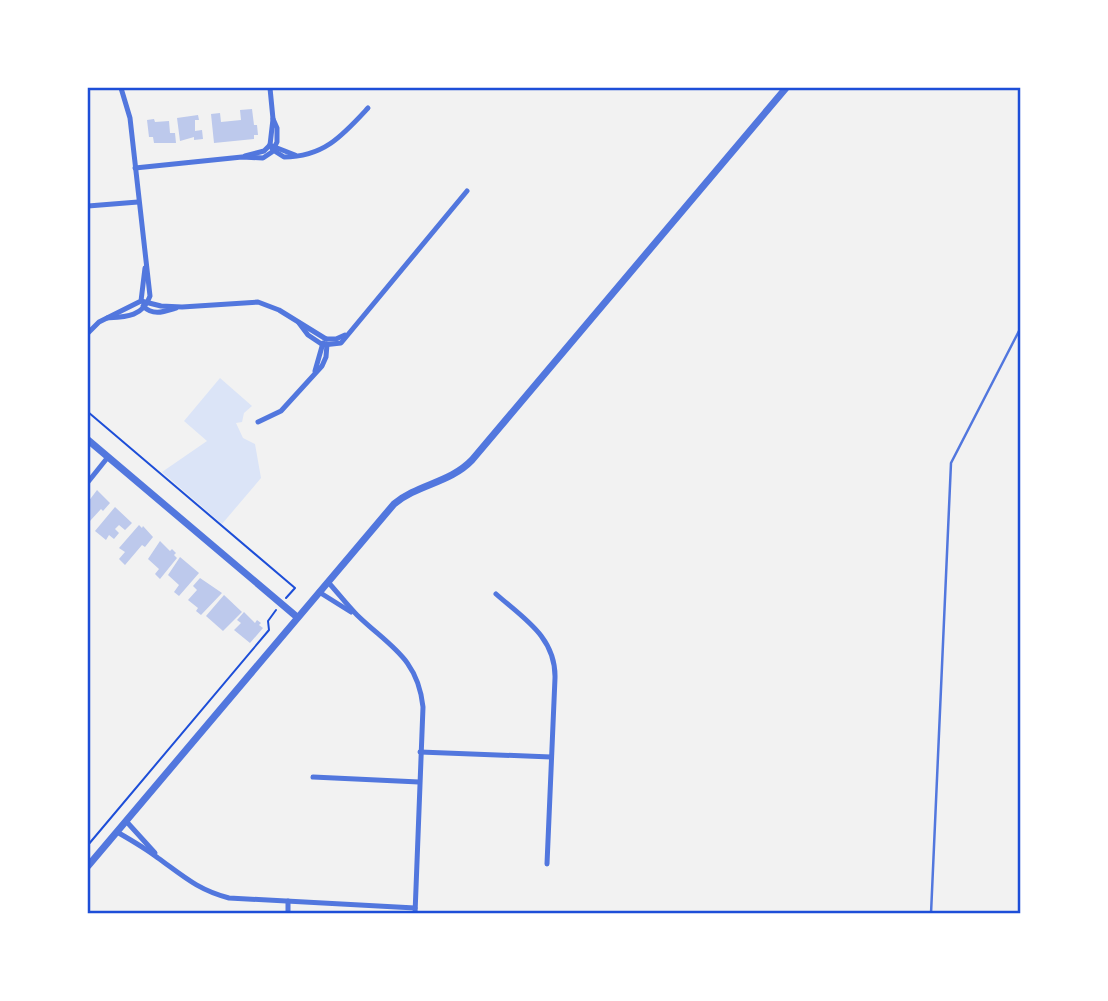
<svg xmlns="http://www.w3.org/2000/svg" width="1108" height="1001" font-family="'Work Sans',sans-serif">
<rect width="100%" height="100%" fill="#f2f2f2"/>
<polygon fill="#dbe4f7" points="220,378 252,406 244,413 242,422 236,423 243,438 255,444 261,478 222,524 162,472 207,441 184,421"/>
<g fill="#bdc9ec">
<polygon points="252,109 254,125 257,125 258,135 254,135 254,139 214,143 211,114 220,113 221,122 241,120 240,110"/>
<polygon points="198,115 199,120 195,120 195,131 202,130 203,139 194,140 194,137 180,141 177,118"/>
<polygon points="154,119 155,122 169,121 170,133 175,133 176,143 154,143 153,137 149,137 147,120"/>
<polygon points="97,490 110,503 103,511 101,509 90,521 88,519 88,502"/>
<polygon points="115,507 132,523 125,530 119,525 115,529 119,533 114,539 109,535 106,540 95,531"/>
<polygon points="139,525 142,528 143,526 153,537 145,547 142,545 125,565 119,559 125,552 119,548"/>
<polygon points="160,541 170,551 172,549 176,553 174,555 177,558 160,579 155,574 159,569 148,559"/>
<polygon points="180,557 199,573 179,596 174,592 179,585 168,575"/>
<polygon points="200,578 222,593 201,615 196,611 198,608 188,600 197,590 193,586"/>
<polygon points="224,595 242,612 223,631 206,616"/>
<polygon points="244,612 255,623 257,620 261,623 259,625 263,628 250,643 234,630 241,623 237,620"/>
</g>
<g fill="none" stroke-linecap="round" stroke-linejoin="round">
<g stroke="#1d4ed8" stroke-width="2">
<polyline points="88,412 295,588 286,598"/>
<polyline points="88,845 269,630 268,621 276,610"/>
</g>
<polyline stroke="#5277de" stroke-width="2.5" points="931,914 951,463 1020,329"/>
<g stroke="#5277de" stroke-width="5">
<path d="M270 145 273 150 284 157C324 157 343 135 368 108"/>
<polyline points="270,145 273,119 270,88"/>
<polyline points="272,146 295,155"/>
<polyline points="245,156 264,151 270,145"/>
<polyline points="135,168 242,157 263,158 272,152 277,142 277,128 273,119"/>
<polyline points="88,206 138,202"/>
<polyline points="141,301 161,306 182,307 258,302 279,310 326,339"/>
<path d="M143 306C153 316 163 312 176 308"/>
<path d="M107 318C125 317 143 317 150 296L130 118 121 88"/>
<polyline points="299,323 308,335 323,345 341,343 467,191"/>
<polyline points="88,333 99,322 141,301 145,268"/>
<polyline points="326,339 336,339 345,335"/>
<polyline points="315,371 323,343"/>
<polyline points="258,422 281,411 322,366 326,357 327,344"/>
<polyline points="88,482 108,457"/>
<path d="M328 582C338 593 347 605 357 615 389 646 418 658 423 707L415 914"/>
<polyline points="319,592 351,612"/>
<path d="M496 594C523 618 556 637 555 678L547 864"/>
<polyline points="420,752 551,757"/>
<polyline points="313,777 419,782"/>
<polyline points="126,821 155,853"/>
<path d="M117 832C131 840 145 848 158 858 183 876 198 890 229 898L415 908"/>
<polyline points="288,914 288,901"/>
</g>
<g stroke="#5277de" stroke-width="7">
<polyline points="88,440 297,617"/>
<path d="M88 866 394 504C418 484 450 483 472 460L786 88"/>
</g>
</g>
<rect width="1108" height="1001" fill="none" stroke="#ffffff" stroke-width="178"/>
<rect x="89" y="89" width="930" height="823" fill="none" stroke="#1d4ed8" stroke-width="2.5"/>
</svg>
